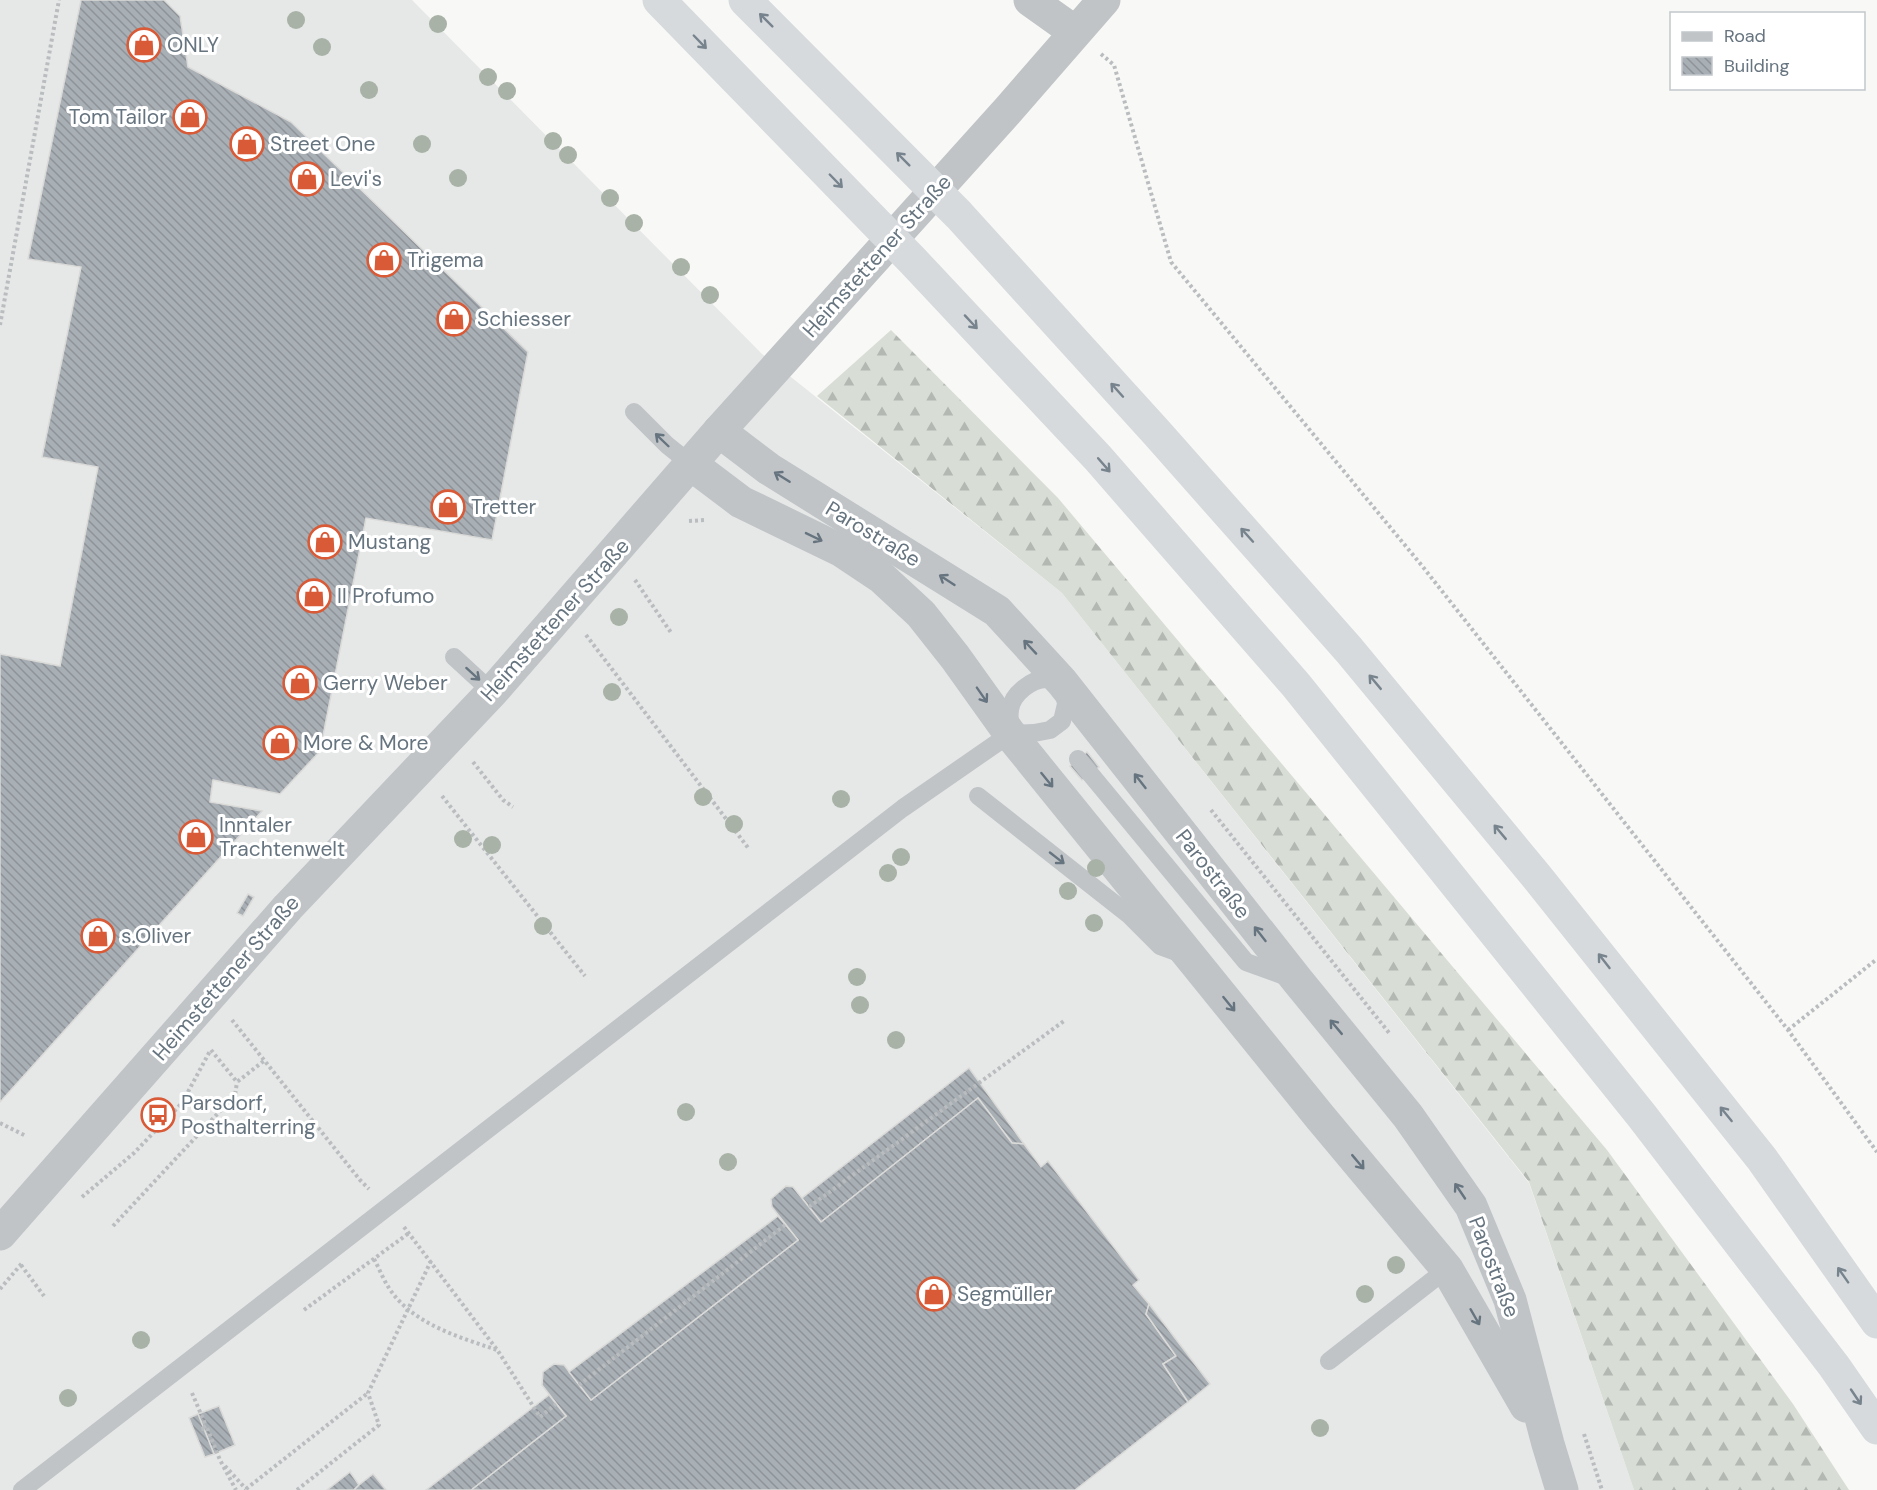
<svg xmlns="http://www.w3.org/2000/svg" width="1877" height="1490" font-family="'DM Sans',sans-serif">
<defs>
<pattern id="forest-firs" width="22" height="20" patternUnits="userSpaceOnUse" patternTransform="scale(1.5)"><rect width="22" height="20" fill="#d8ddd6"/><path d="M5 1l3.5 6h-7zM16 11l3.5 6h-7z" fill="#b3b8b3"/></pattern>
<pattern id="building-back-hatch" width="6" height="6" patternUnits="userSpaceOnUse" patternTransform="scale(1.5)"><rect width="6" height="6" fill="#a8afb5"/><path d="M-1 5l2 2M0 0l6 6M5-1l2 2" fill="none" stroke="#8d9398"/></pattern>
</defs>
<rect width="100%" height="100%" fill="#f8f8f6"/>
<polygon fill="#e6e7e7" points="0,0 412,0 762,354 1062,593 1529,1183 1634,1490 0,1490"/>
<polygon fill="url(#forest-firs)" points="891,330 1058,498 1607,1150 1793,1404 1849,1490 1634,1490 1529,1182 1062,593 817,396"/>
<g fill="url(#building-back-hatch)" stroke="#dadad8" stroke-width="1.5">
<polygon points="81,0 164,0 180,16 188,67 291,122 528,352 492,540 366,518 320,751 280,794 213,780 210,802 262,811 0,1102 0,654 60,666 98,467 42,457 81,267 28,259"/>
<polygon points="1087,752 1099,767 1082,780 1070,766"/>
<polygon points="248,894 254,897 243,916 237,913"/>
<polygon points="969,1068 1024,1144 1012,1143 978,1098 821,1222 802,1198"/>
<polygon points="978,1098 1012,1143 1024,1144 1041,1167 1048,1161 1139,1280 1133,1285 1149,1304 1146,1314 1176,1356 1163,1364 1188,1402 1075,1490 471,1490 566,1416 542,1385 543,1372 554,1364 564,1365 591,1400 798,1240 772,1207 771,1199 786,1186 793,1187 821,1222"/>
<polygon points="778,1216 798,1240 591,1400 569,1372"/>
<polygon points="1149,1304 1210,1384 1188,1402 1163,1364 1176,1356 1146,1314"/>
<polygon points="549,1395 566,1416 471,1490 426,1490"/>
<polygon points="219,1406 235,1445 214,1454 198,1414"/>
<polygon points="198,1414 214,1454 205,1457 189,1418"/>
<polygon points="350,1472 359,1485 354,1490 327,1490"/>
<polygon points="373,1474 386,1490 354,1490 359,1485"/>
</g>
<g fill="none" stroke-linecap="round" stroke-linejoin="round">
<g stroke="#babdbf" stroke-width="4" stroke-dasharray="3 3" stroke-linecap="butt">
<polyline points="1101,54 1114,65 1171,262 1423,567 1788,1030 1877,1152"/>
<polyline points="0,325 59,0"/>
<polyline points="689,521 706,520"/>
<polyline points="635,580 672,634"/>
<polyline points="586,635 749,849"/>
<polyline points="473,762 503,800 513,807"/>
<polyline points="442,796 585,976"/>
<polyline points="1211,810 1390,1034"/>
<polyline points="232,1020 360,1180 369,1189"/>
<polyline points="1788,1030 1877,959"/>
<polyline points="211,1050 237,1082 265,1060"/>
<polyline points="0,1123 26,1136"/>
<polyline points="82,1197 134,1153 182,1103 210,1051"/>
<polyline points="809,1207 1064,1021"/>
<polyline points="113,1226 235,1095 237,1082"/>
<polyline points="404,1227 498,1351 540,1417 556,1404"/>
<path d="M374 1259C379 1268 383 1279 389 1288 412 1324 459 1337 497 1350"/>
<polyline points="21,1265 44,1296"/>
<polyline points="0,1289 23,1262"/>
<polyline points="304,1310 409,1233"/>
<polyline points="579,1385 785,1225"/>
<polyline points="192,1393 206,1426 201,1429 207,1428 220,1460 236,1490"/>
<polyline points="1584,1434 1602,1490"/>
<polyline points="225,1466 246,1489"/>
<polyline points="246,1489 368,1393"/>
<polyline points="297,1490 379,1425 368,1393 431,1261"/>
</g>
<g stroke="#c0c4c7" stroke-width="18">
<polyline points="634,412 667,445 692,465"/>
<polyline points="454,657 492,692"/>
<polyline points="1078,759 1246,962 1290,978"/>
<polyline points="978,796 1129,915 1160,946 1182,954"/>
<polyline points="1329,1361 1447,1269"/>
<path d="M22 1490 903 808 1010 734 1034 733 1050 730 1062 721 1066 704 1062 682C1058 681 1053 679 1048 679 1032 678 1012 694 1010 710 1009 716 1010 723 1010 730"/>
</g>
<g stroke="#c0c4c7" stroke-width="33">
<polyline points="1030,0 1075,32"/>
<polyline points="719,431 769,469 997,611 1062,682 1297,980 1408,1116 1471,1206 1510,1300 1548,1444 1562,1490"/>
<polyline points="692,465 741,502 842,551 881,577 921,614 955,657 1010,734 1320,1117 1447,1269 1526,1406"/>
<polyline points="0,1234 288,907 492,692 719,431 1009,109 1104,0"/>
</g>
<g stroke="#d6dadd" stroke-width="33">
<polyline points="659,0 913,261 1098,458 1296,685 1642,1116 1834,1366 1877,1428"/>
<polyline points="745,0 959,215 1157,433 1349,650 1537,877 1762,1159 1877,1322"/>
</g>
</g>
<g fill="#a8b2a6">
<circle cx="296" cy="20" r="9"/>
<circle cx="438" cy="24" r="9"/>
<circle cx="322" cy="47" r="9"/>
<circle cx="488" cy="77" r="9"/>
<circle cx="369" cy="90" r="9"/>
<circle cx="507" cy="91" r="9"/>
<circle cx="553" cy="141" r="9"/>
<circle cx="422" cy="144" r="9"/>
<circle cx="568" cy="155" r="9"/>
<circle cx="458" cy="178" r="9"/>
<circle cx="610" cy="198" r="9"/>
<circle cx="634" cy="223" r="9"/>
<circle cx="681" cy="267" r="9"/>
<circle cx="710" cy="295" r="9"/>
<circle cx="619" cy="617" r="9"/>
<circle cx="612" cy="692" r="9"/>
<circle cx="703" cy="797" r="9"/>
<circle cx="841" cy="799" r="9"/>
<circle cx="734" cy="824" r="9"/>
<circle cx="463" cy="839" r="9"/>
<circle cx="492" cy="845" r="9"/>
<circle cx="901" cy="857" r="9"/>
<circle cx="1096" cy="868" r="9"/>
<circle cx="888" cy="873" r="9"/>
<circle cx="1068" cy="891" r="9"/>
<circle cx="1094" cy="923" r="9"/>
<circle cx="543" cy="926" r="9"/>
<circle cx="857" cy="977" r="9"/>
<circle cx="860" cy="1005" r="9"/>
<circle cx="896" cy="1040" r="9"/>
<circle cx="686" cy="1112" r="9"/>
<circle cx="728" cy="1162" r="9"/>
<circle cx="1396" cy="1265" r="9"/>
<circle cx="1365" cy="1294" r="9"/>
<circle cx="141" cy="1340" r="9"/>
<circle cx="68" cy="1398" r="9"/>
<circle cx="1320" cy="1428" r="9"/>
</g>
<defs><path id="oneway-shaft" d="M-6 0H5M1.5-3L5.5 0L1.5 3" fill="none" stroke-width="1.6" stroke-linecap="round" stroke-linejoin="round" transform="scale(1.5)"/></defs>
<g stroke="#77838d">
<use href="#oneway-shaft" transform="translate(766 20) rotate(-135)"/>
<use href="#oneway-shaft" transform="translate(700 42) rotate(46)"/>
<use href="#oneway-shaft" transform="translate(903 159) rotate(-135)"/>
<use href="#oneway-shaft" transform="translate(836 181) rotate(46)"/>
<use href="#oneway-shaft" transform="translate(971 322) rotate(47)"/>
<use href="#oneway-shaft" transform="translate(1117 390) rotate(-132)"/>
<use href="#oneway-shaft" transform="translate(1104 465) rotate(49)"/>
<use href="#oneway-shaft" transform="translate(1247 535) rotate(-132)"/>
<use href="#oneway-shaft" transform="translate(1375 682) rotate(-130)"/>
<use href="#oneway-shaft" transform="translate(1500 832) rotate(-130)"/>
<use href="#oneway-shaft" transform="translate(1604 961) rotate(-128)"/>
<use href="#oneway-shaft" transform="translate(1726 1114) rotate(-129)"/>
<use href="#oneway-shaft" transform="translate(1843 1275) rotate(-125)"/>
<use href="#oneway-shaft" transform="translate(1856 1397) rotate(56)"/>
</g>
<g stroke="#66747f">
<use href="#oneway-shaft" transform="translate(662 440) rotate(-136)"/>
<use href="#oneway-shaft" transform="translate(782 477) rotate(-148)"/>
<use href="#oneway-shaft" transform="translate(814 537) rotate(26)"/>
<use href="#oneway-shaft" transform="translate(947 580) rotate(-147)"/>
<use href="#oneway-shaft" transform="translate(1030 647) rotate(-133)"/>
<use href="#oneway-shaft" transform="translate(473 674) rotate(42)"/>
<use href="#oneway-shaft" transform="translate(982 695) rotate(55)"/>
<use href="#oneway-shaft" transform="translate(1047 780) rotate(51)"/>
<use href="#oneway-shaft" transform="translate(1140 781) rotate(-128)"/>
<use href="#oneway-shaft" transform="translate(1057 858) rotate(38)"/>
<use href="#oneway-shaft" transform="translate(1260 934) rotate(-128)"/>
<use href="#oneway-shaft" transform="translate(1229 1004) rotate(51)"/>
<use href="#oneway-shaft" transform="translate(1336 1027) rotate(-130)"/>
<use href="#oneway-shaft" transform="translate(1358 1162) rotate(50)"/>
<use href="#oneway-shaft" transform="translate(1460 1191) rotate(-124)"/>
<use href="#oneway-shaft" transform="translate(1475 1317) rotate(60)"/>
</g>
<defs>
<g id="shop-ring" transform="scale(1.725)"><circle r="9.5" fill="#fff" stroke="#d85a37" stroke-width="1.5"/><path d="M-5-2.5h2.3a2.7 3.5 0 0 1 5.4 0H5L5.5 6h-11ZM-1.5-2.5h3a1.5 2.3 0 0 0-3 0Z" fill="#d85a37"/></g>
<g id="bus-ring" transform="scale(1.725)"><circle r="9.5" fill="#fff" stroke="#d85a37" stroke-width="1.5"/><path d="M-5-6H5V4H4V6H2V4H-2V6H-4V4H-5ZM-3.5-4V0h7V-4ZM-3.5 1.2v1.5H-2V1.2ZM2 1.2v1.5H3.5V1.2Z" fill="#d85a37"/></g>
</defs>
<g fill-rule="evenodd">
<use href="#shop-ring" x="144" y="45"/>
<use href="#shop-ring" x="190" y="117"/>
<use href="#shop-ring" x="247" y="144"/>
<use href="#shop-ring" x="307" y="179"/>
<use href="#shop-ring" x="384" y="260"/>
<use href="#shop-ring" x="454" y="319"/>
<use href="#shop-ring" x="448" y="507"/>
<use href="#shop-ring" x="325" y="542"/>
<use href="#shop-ring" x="314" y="596"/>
<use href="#shop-ring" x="300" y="683"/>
<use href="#shop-ring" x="280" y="743"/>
<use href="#shop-ring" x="196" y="837"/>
<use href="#shop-ring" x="98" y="936"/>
<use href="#bus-ring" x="158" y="1115"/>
<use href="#shop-ring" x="934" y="1294"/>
</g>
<g text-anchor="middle" stroke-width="6" stroke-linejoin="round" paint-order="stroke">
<g font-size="21" fill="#66747f" stroke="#fff" text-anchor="start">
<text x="167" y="52">ONLY</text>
<text x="167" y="124" text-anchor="end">Tom Tailor</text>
<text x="270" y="151">Street One</text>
<text x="330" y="186">Levi's</text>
<text x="407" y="267">Trigema</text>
<text x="477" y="326">Schiesser</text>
<text x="471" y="514">Tretter</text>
<text x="348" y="549">Mustang</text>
<text x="337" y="603">Il Profumo</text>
<text x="323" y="690">Gerry Weber</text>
<text x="303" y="750">More &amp; More</text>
<text x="219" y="832">Inntaler<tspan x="219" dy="24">Trachtenwelt</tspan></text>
<text x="121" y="943">s.Oliver</text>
<text x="181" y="1110">Parsdorf,<tspan x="181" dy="24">Posthalterring</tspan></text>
<text x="957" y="1301">Segmüller</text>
</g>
<g font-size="21" fill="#66747f" stroke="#fff">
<text transform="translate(877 256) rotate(-48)" y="7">Heimstettener Straße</text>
<text transform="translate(873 534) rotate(31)" y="7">Parostraße</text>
<text transform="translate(555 620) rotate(-48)" y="7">Heimstettener Straße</text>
<text transform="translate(1213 874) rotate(52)" y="7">Parostraße</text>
<text transform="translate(226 978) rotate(-49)" y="7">Heimstettener Straße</text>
<text transform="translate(1494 1267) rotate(69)" y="7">Parostraße</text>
</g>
</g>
<rect x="1670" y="12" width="195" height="78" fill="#ffffff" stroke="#c2c7cc" stroke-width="1.5"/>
<rect x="1682" y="32" width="30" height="9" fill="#c0c4c7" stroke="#c2c7cc" stroke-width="1.5"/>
<text x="1724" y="42" font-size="18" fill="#66747f">Road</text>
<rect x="1682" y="57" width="30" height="18" fill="url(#building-back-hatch)" stroke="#c2c7cc" stroke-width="1.5"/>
<text x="1724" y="72" font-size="18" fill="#66747f">Building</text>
</svg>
